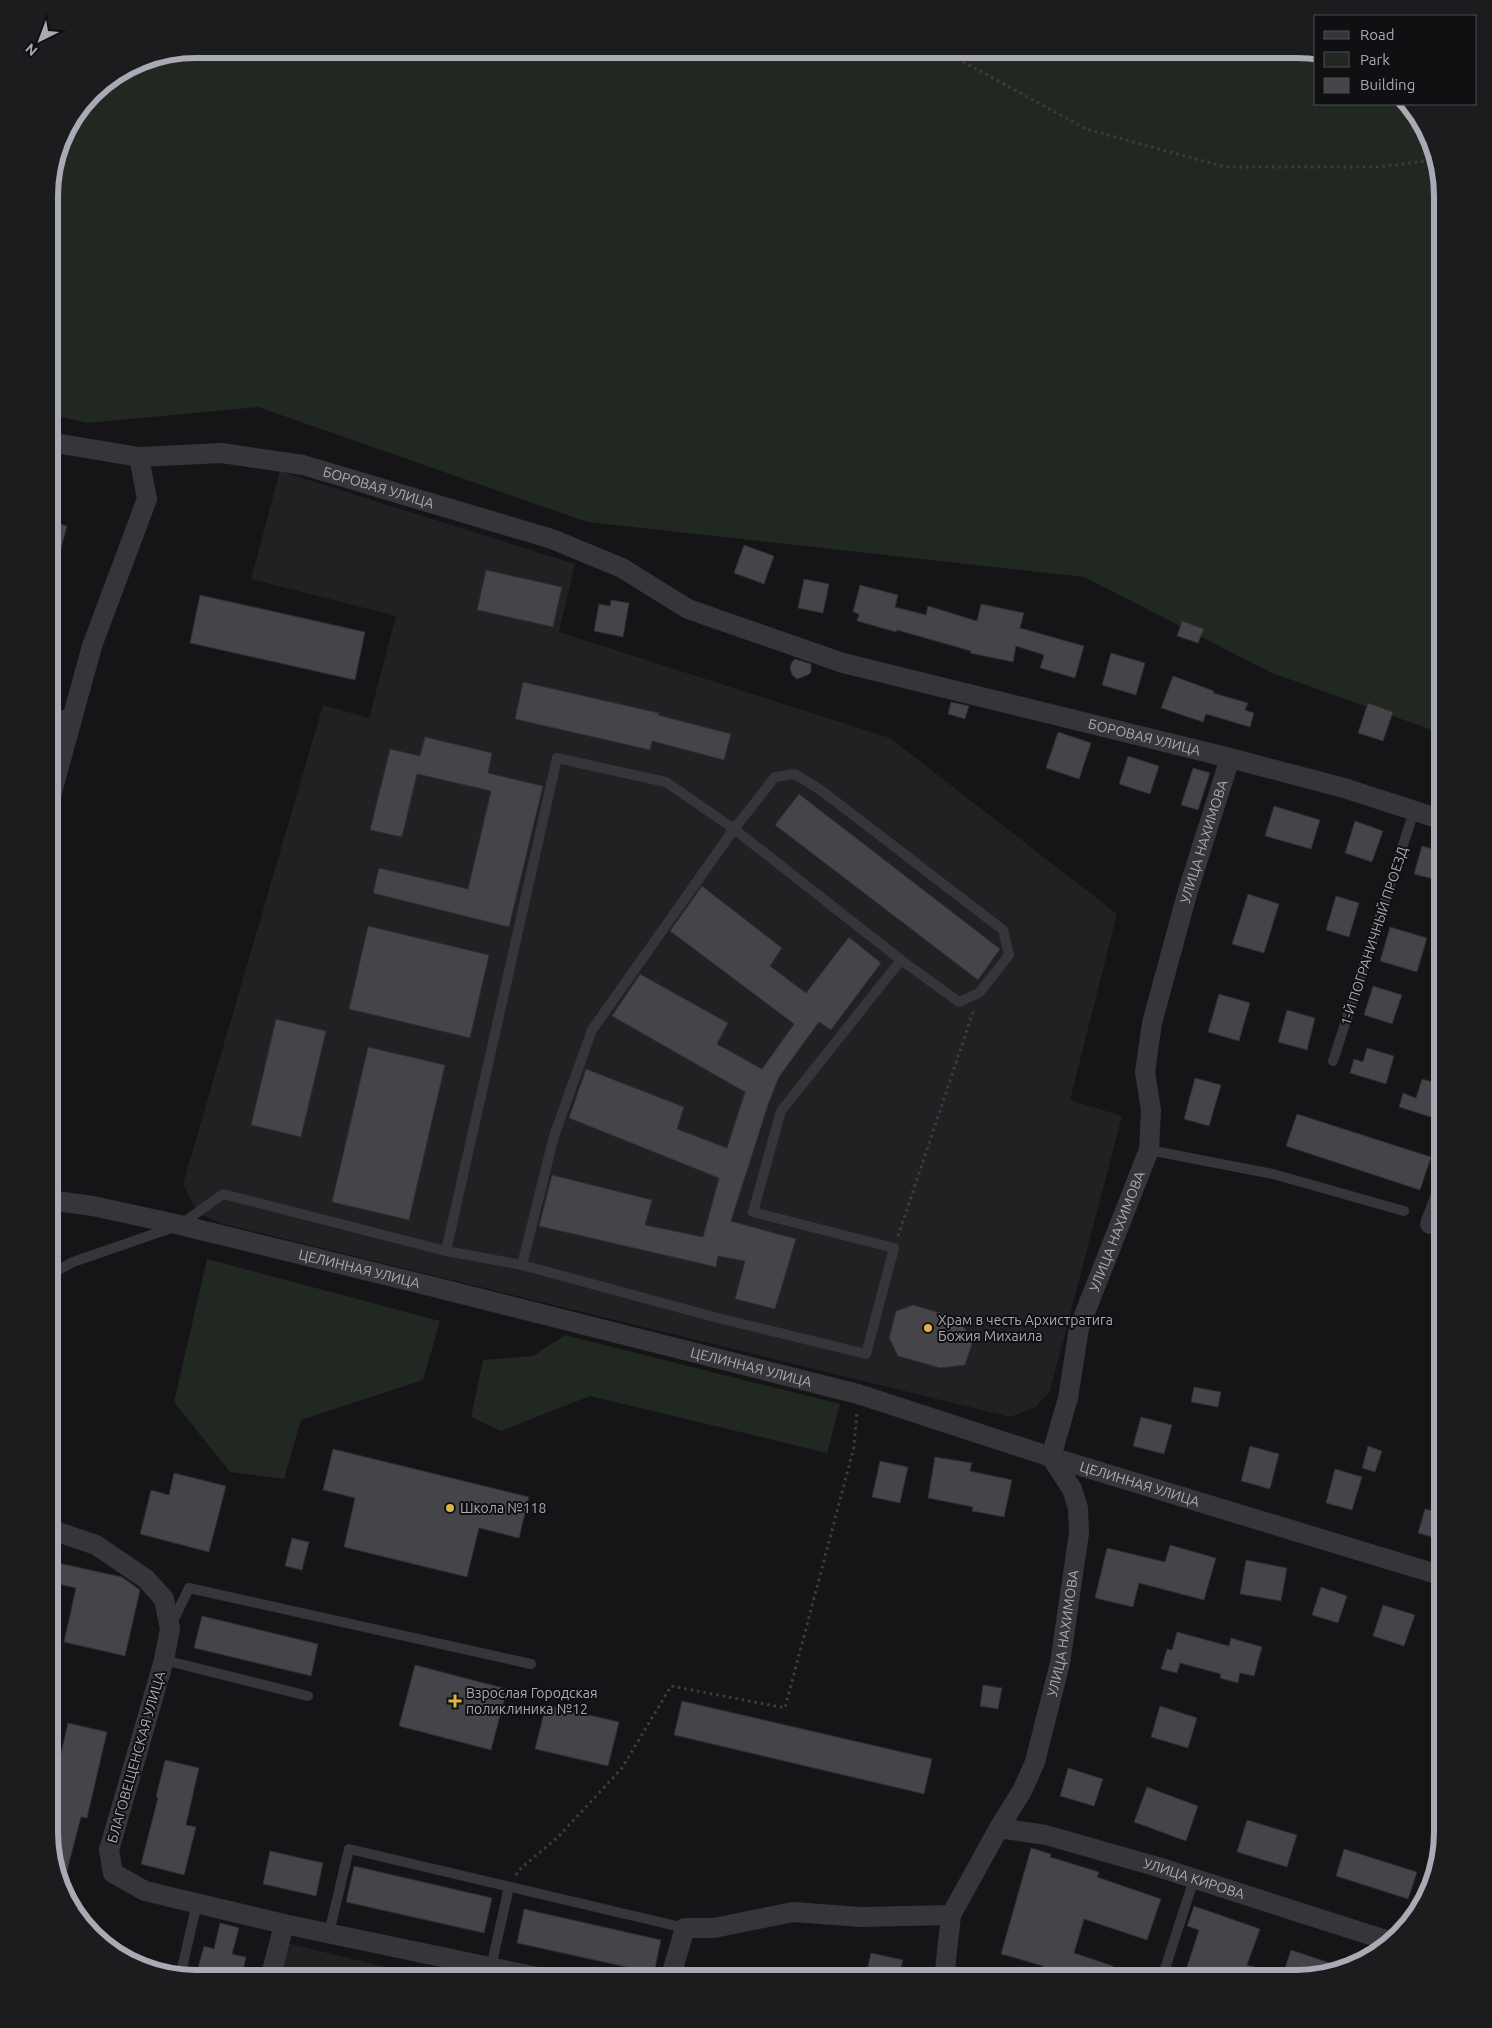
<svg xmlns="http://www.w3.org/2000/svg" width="1492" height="2028" font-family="Ubuntu,sans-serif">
<rect width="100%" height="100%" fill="#151416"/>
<g fill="#212123">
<polygon points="280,471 575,564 559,632 890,738 1117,914 1070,1100 1122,1116 1050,1391 1036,1407 1010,1417 220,1223 197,1212 183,1184 323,705 369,718 396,616 251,579"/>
<polygon points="286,1943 436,1979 277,1979"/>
</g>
<g fill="#212822">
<polygon points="195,49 1306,49 1316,52 1316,104 1406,104 1423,122 1443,195 1443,734 1272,673 1084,577 587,522 258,407 87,423 49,414 49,185 64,130 98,85 139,60"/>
<polygon points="207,1259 440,1321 423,1380 301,1420 284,1479 230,1472 174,1402"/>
<polygon points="565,1335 840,1404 827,1453 590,1396 501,1431 471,1417 483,1360 533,1356"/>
</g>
<g fill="#444449" stroke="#2f2f32">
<polygon points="49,521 67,526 53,577 49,576"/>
<polygon points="744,545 774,556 764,584 734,573"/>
<polygon points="486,570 562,587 553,627 477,610"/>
<polygon points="804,579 829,584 823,613 798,608"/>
<polygon points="860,585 898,595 895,607 926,615 928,606 977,621 981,604 1024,613 1020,628 1084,646 1075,678 1040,668 1044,655 1016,646 1013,662 970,653 971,651 897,630 896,632 857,621 859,614 853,612"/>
<polygon points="200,595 365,632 355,680 190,643"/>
<polygon points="611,600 629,603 623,637 594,631 599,604 610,606"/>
<polygon points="1182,621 1204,629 1198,643 1177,636"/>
<polygon points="1111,653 1145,663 1136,695 1102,685"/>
<polygon points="795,659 811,664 811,672 808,675 797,679 792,675 790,668 792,662"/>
<polygon points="1173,676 1214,691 1213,693 1248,703 1245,710 1254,713 1250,727 1206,714 1203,722 1161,708"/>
<polygon points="523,682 659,713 658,715 731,734 724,760 652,741 650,750 515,719"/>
<polygon points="951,702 969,706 965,719 948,714"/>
<polygon points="1368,703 1393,712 1383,741 1358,733"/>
<polygon points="1058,732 1091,743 1079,779 1046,768"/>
<polygon points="425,737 492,753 488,773 543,786 509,927 373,893 379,868 468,889 491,791 417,774 402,837 370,830 390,749 420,756"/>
<polygon points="1128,756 1159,766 1150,794 1119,784"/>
<polygon points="1193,768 1210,773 1198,810 1181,805"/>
<polygon points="799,794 1000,949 978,980 775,825"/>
<polygon points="1274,806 1320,820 1311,849 1265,836"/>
<polygon points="1355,821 1383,831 1372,862 1345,853"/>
<polygon points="1422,846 1443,852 1437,880 1414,874"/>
<polygon points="702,886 782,948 770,966 806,993 849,937 881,963 831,1030 819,1022 779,1077 769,1102 731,1221 796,1239 775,1309 735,1299 745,1261 718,1256 716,1267 539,1226 552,1175 652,1200 645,1225 703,1237 719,1178 569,1118 586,1069 684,1107 677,1129 727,1148 745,1092 612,1016 640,974 728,1023 717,1044 762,1069 794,1024 670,931"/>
<polygon points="1248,894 1279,904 1264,953 1232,944"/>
<polygon points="1336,896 1359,903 1349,937 1326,930"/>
<polygon points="368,926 489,955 470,1038 349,1009"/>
<polygon points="1390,927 1427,938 1417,972 1380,961"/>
<polygon points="1373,986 1402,995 1392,1024 1364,1015"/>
<polygon points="1219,994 1250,1003 1239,1041 1208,1032"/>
<polygon points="1287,1010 1315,1018 1307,1050 1278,1042"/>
<polygon points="276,1019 326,1031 301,1137 251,1125"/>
<polygon points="368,1047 445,1065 409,1220 332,1202"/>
<polygon points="1367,1048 1394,1056 1386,1084 1350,1073 1354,1059 1363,1062"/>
<polygon points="1195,1078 1221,1085 1209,1126 1184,1119"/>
<polygon points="1422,1079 1443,1085 1443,1098 1437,1119 1399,1107 1403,1093 1416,1098"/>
<polygon points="1297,1114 1431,1157 1420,1190 1286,1146"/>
<polygon points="913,1305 958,1318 973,1341 965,1365 940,1368 898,1356 889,1338 896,1311"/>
<polygon points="1194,1387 1221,1392 1218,1407 1191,1402"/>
<polygon points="1141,1417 1172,1425 1164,1454 1133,1446"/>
<polygon points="1250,1446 1279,1454 1270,1489 1241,1481"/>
<polygon points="1368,1446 1382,1451 1375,1472 1362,1468"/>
<polygon points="333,1449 529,1497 519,1538 479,1528 467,1577 344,1547 355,1498 323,1490"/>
<polygon points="935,1457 972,1463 970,1471 1012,1480 1004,1517 972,1511 973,1507 928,1498"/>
<polygon points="880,1461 908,1467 900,1503 872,1497"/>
<polygon points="1335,1469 1362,1477 1352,1510 1326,1503"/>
<polygon points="174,1473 226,1486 209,1552 140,1534 151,1490 169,1495"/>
<polygon points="1425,1509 1443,1514 1443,1540 1418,1533"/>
<polygon points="292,1538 309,1542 302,1570 285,1566"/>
<polygon points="1170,1545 1216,1558 1204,1600 1139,1583 1133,1607 1095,1598 1107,1548 1165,1562"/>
<polygon points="1246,1560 1287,1568 1281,1601 1240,1594"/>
<polygon points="49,1561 122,1577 140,1590 125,1656 64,1642 76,1588 49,1582"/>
<polygon points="1321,1587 1347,1596 1338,1623 1312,1615"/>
<polygon points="1383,1605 1415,1615 1404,1646 1373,1636"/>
<polygon points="202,1616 318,1644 311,1676 194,1648"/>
<polygon points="1177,1632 1229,1646 1231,1638 1262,1647 1254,1676 1240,1673 1238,1683 1220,1678 1221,1674 1180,1663 1177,1673 1161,1669 1167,1649 1172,1650"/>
<polygon points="415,1665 507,1689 491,1750 399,1726"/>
<polygon points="983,1685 1002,1688 998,1709 980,1706"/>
<polygon points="682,1701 932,1759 924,1794 674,1735"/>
<polygon points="546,1705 619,1722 608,1766 535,1749"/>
<polygon points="1160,1706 1197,1718 1188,1748 1151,1737"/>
<polygon points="68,1723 107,1732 87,1818 81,1817 63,1886 49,1833 53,1810 49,1809 49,1806"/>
<polygon points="165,1760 199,1768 186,1825 196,1827 184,1875 141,1864 158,1798 156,1797"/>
<polygon points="1068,1768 1103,1779 1094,1806 1060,1796"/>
<polygon points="1147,1787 1198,1806 1186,1841 1134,1822"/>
<polygon points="1247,1820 1297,1835 1287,1867 1237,1852"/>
<polygon points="1031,1848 1051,1854 1050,1857 1099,1872 1097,1877 1161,1899 1147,1940 1084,1919 1074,1953 1113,1966 1109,1979 1039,1979 1043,1966 1001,1954"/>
<polygon points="1344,1849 1417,1872 1408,1899 1336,1876"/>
<polygon points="270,1851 323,1863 316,1896 263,1884"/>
<polygon points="354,1866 492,1898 484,1933 346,1902"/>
<polygon points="1194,1906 1260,1929 1247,1965 1254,1967 1250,1979 1183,1979 1199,1930 1187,1926"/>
<polygon points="524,1909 661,1940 654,1973 517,1943"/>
<polygon points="220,1923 239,1928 232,1954 246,1957 241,1979 195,1979 204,1946 214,1949"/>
<polygon points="1291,1950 1342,1967 1308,1976 1285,1968"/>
<polygon points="871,1953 903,1960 898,1979 865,1979"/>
</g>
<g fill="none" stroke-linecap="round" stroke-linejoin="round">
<g stroke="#3c3d41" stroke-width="3" stroke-dasharray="2.5 4" stroke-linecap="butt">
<polyline points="940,49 1086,129 1225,167 1377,167 1434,160"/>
<polyline points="898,1236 974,1009"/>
<polyline points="516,1875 519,1870 559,1836 622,1768 671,1686 785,1708 854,1447 857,1411"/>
</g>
<g stroke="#36363a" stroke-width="10">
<polyline points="1333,1061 1414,811"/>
<polyline points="1149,1150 1273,1174 1404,1211"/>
<polyline points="1430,1224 1443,1236"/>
<polyline points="446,1251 557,758 666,782 734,829 901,960 959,1002 979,993 1009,955 1003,930 822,791 795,774 775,777 734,829 592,1030 554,1136 522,1265"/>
<polyline points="49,1275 73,1262 180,1225 223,1194 446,1251 522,1265 714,1317 866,1354 894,1248 753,1212 781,1111 901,960"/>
<polyline points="171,1625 189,1588 531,1664"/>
<polyline points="164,1660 308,1696"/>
<polyline points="329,1933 349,1849 685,1928"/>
<polyline points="491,1967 509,1887"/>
<polyline points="180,1977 197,1903"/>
<polyline points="1162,1978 1194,1879"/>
</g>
<g stroke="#36363a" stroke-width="20">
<path id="s1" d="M49 442 139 457 222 453 303 465 552 539 622 568 688 609 843 663 1230 758 1344 788 1443 820"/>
<polyline points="49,717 70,722"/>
<polyline points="49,803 92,646 147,499 139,457"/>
<path id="s2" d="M49 1200 93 1206 180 1225 430 1286 858 1394 1051 1457 1443 1576"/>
<polyline points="1430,1224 1443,1190"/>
<polyline points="49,1529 96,1545 146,1579 164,1599 170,1629 164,1660 109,1850 113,1873 145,1891 284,1924 547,1979"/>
<path id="s3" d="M999 1828 1046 1835 1158 1867 1389 1941"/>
<polyline points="270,1979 284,1924"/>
<polyline points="670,1979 685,1928 714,1928 793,1912 861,1917 951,1915"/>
<path id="s4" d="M944 1979 951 1915 999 1828 1022 1791 1035 1762 1060 1663 1079 1533 1078 1508 1072 1489 1051 1457 1068 1398 1079 1328 1149 1150 1151 1110 1145 1072 1152 1023 1187 894 1230 758"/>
</g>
</g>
<g fill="#ddb546" stroke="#100f11" stroke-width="2">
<circle cx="928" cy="1328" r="5"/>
<circle cx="450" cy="1508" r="5"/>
<path d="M452.5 1693.5h5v5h5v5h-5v5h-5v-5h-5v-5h5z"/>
</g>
<g text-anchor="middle" stroke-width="4" stroke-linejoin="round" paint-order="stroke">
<g font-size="14" fill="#a8abb5" stroke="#100f11">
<text dy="5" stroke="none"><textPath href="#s1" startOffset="335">БОРОВАЯ УЛИЦА</textPath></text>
<text dy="5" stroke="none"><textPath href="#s1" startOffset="1144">БОРОВАЯ УЛИЦА</textPath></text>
<text dy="5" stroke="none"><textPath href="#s4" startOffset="1196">УЛИЦА НАХИМОВА</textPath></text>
<text transform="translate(1374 936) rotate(-72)" y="5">1-Й ПОГРАНИЧНЫЙ ПРОЕЗД</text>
<text dy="5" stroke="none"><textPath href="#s4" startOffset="792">УЛИЦА НАХИМОВА</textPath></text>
<text dy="5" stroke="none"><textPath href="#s2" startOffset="318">ЦЕЛИННАЯ УЛИЦА</textPath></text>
<text dy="5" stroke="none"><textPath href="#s2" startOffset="722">ЦЕЛИННАЯ УЛИЦА</textPath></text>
<text dy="5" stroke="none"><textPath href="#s2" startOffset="1128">ЦЕЛИННАЯ УЛИЦА</textPath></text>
<text dy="5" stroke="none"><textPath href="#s4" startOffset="371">УЛИЦА НАХИМОВА</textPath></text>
<text transform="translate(136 1757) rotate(-74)" y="5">БЛАГОВЕЩЕНСКАЯ УЛИЦА</text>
<text dy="5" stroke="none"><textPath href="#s3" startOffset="202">УЛИЦА КИРОВА</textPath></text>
</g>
<g font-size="14" fill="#a8abb5" stroke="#100f11" text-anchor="start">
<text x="938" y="1325">Храм в честь Архистратига<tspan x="938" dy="16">Божия Михаила</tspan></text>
<text x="460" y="1513">Школа №118</text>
<text x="466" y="1698">Взрослая Городская<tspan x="466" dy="16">поликлиника №12</tspan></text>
</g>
</g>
<path d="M0 0H1492V2028H0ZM196 58H1296A138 138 0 0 1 1434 196V1832A138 138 0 0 1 1296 1970H196A138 138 0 0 1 58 1832V196A138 138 0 0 1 196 58Z" fill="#1c1b1e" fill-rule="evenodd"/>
<path fill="none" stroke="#a8abb5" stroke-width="6" d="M196 58H1296A138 138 0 0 1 1434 196V1832A138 138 0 0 1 1296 1970H196A138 138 0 0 1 58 1832V196A138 138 0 0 1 196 58Z"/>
<rect x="1314" y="15" width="162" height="90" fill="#100f11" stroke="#4d4d53"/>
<rect x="1324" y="31" width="25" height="8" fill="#36363a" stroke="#4d4d53"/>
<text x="1360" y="40" font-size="15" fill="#a8abb5">Road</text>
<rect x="1324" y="52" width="25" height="15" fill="#212822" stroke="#4d4d53"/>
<text x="1360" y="65" font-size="15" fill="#a8abb5">Park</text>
<rect x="1324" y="78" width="25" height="15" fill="#444449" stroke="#4d4d53"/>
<text x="1360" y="90" font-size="15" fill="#a8abb5">Building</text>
<g transform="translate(40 40) rotate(222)" stroke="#100f11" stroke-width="4" paint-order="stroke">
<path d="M0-4L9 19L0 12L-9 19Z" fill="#a8abb5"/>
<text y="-8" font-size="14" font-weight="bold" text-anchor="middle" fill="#a8abb5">N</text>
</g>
</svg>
